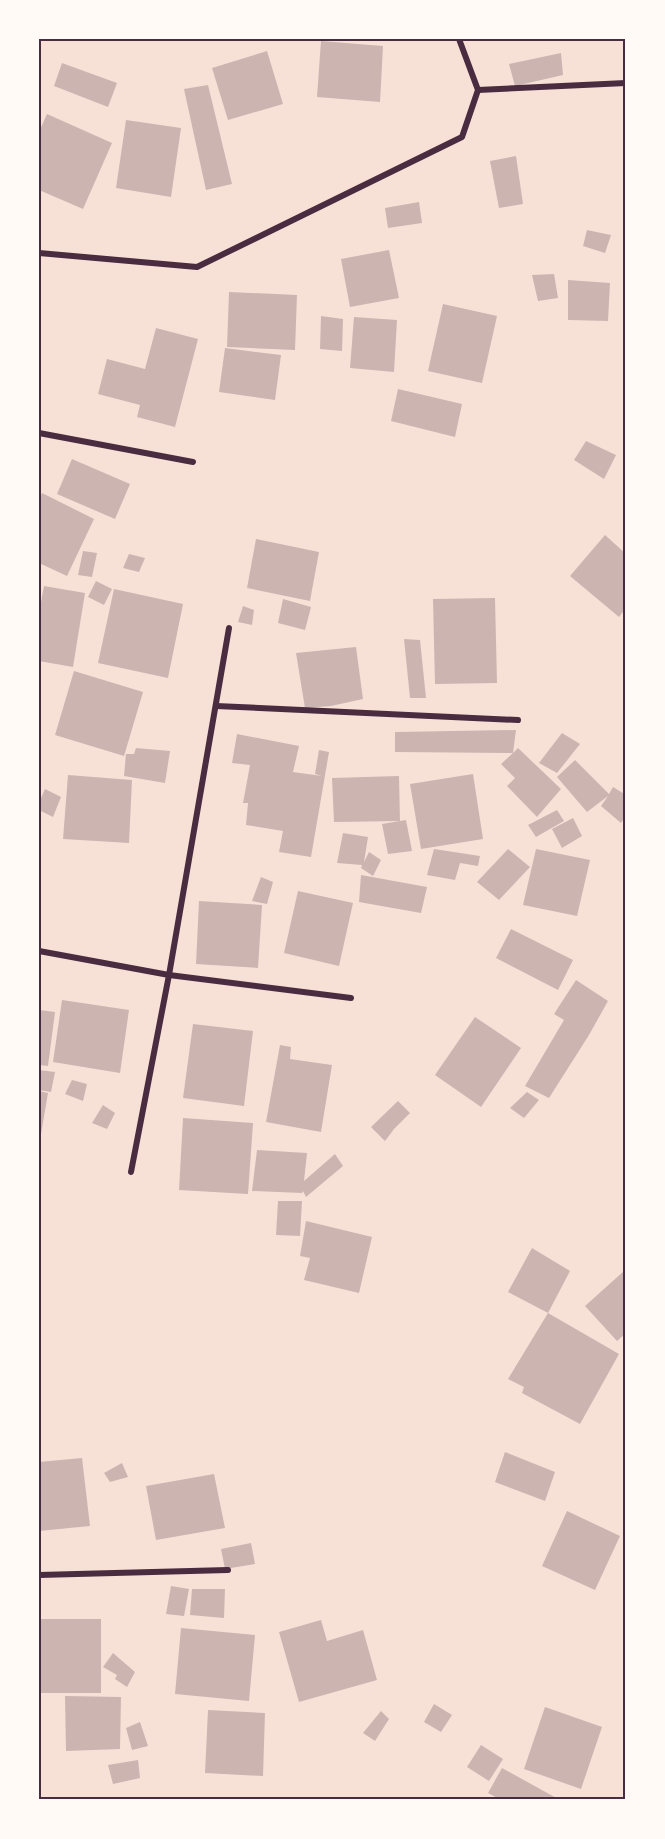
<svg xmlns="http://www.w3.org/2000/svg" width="665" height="1839" font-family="'Noto Sans',sans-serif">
<rect width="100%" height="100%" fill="#f7e1d7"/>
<g fill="#ccb4b1">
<polygon points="321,41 383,46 380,102 317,97"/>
<polygon points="267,51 283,104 228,120 212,68"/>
<polygon points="561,53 563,75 515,86 509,64"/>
<polygon points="62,63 117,83 108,107 54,86"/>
<polygon points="208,85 232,184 206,190 184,89"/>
<polygon points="47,114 112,143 83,209 39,190 39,132"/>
<polygon points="126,120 181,128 171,197 116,188"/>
<polygon points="516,156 523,204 499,208 490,161"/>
<polygon points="419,202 422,223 388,228 385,208"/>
<polygon points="587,230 611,235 605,253 583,246"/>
<polygon points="389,250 399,298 350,307 341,259"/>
<polygon points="554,274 558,298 538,301 532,275"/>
<polygon points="568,280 610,283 608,321 568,320"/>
<polygon points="229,292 297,295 295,350 227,347"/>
<polygon points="443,304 497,316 482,383 428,371"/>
<polygon points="321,316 343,319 342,351 320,349"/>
<polygon points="354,317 397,320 394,372 350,368"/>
<polygon points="156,328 198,339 175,427 137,417 140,405 98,394 107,359 145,369"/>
<polygon points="225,348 281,355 275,400 219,392"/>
<polygon points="398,389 462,404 455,437 391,421"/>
<polygon points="586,441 616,455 604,479 574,460"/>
<polygon points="72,459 130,484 115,519 57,494"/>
<polygon points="42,493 94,519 67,576 39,563 39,500"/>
<polygon points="605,535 626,554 626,608 619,617 570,576"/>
<polygon points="256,539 319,552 310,601 247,588"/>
<polygon points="83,551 97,553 92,577 78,575"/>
<polygon points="129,554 145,558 139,572 123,568"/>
<polygon points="96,581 112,589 104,605 88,597"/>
<polygon points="44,586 85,593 73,667 39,661 39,613"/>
<polygon points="114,589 183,604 168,678 98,663"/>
<polygon points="495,598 497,683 435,684 433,599"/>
<polygon points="283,599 311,607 305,630 278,623"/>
<polygon points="243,606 254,610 252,625 238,622"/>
<polygon points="404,639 420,640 426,698 410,698"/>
<polygon points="356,647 363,699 331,706 305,708 296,653"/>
<polygon points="74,671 143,692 124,756 55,735"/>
<polygon points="516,730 513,753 518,748 561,789 537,817 507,786 515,778 501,764 513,753 395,752 395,732"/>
<polygon points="562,733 580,744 557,773 539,763"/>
<polygon points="237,734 299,746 293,772 322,776 315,774 319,750 329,752 311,857 279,852 283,831 246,825 248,803 243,803 250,765 232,763"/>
<polygon points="136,748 170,751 165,783 124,776 126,754 134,754"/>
<polygon points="575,760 609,794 613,787 626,795 626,815 621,823 601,806 608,796 587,812 557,777"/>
<polygon points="473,774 483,839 421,849 410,784"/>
<polygon points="68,775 132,780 129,843 63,839"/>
<polygon points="399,776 400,821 334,822 332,778"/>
<polygon points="45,789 61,797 53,817 39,810 39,803"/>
<polygon points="557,810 564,821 536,837 528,825"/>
<polygon points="573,818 582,836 562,848 552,829"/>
<polygon points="406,820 412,851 388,854 382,824"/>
<polygon points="343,833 368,837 364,862 369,852 381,860 373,876 361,868 362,865 337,863"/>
<polygon points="434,849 480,856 478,866 460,863 455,880 427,875"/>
<polygon points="508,849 530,867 499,900 477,882"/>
<polygon points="536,849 590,860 577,916 523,905"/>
<polygon points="361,875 427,887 421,913 359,902"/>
<polygon points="261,877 273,882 267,904 252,901"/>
<polygon points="298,891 353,903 339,966 284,953"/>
<polygon points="199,901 262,905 258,968 196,964"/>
<polygon points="511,929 573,960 558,990 496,958"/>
<polygon points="576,980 608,1001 589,1035 549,1098 525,1086 564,1020 554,1014"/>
<polygon points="62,1000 129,1010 120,1073 53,1062"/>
<polygon points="39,1010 55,1012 48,1066 39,1065"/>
<polygon points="475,1017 521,1048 481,1107 435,1075"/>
<polygon points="193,1024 253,1031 244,1106 183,1098"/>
<polygon points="280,1045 291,1047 290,1059 332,1065 321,1132 266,1122"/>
<polygon points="39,1070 55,1072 51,1092 39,1090"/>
<polygon points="72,1080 87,1084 83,1101 65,1094"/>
<polygon points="39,1091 48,1093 40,1140 39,1140"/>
<polygon points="527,1092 539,1100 524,1118 510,1108"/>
<polygon points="398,1101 410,1113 394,1129 385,1141 371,1127"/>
<polygon points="103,1105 115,1113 107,1129 92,1123"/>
<polygon points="183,1118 253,1123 248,1194 179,1190"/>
<polygon points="257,1150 307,1153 304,1181 335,1154 343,1166 306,1197 303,1191 302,1193 252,1191"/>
<polygon points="278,1201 302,1201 300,1236 276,1235"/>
<polygon points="306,1221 372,1237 359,1293 304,1280 310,1258 300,1256"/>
<polygon points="532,1248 570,1271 548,1313 508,1292"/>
<polygon points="624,1271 626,1273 626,1333 617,1341 585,1306"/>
<polygon points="548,1313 619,1354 580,1424 522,1393 524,1387 508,1379"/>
<polygon points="505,1452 555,1472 545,1501 495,1482"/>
<polygon points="82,1458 90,1526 39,1531 39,1462"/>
<polygon points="122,1463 128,1477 110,1482 104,1473"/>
<polygon points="214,1474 225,1528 156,1540 146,1486"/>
<polygon points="567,1511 620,1536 595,1590 542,1566"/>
<polygon points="251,1543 255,1564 225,1569 221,1549"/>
<polygon points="171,1586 189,1589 184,1616 166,1614"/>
<polygon points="192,1589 225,1589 224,1618 190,1615"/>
<rect x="39" y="1619" width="62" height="74"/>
<polygon points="321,1620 327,1641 363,1630 377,1680 299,1702 279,1632"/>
<polygon points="181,1628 255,1635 249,1701 175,1694"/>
<polygon points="113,1653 135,1672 127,1687 115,1679 117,1675 103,1667"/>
<polygon points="65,1696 121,1697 120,1749 66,1751"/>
<polygon points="434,1704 452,1715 441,1732 424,1722"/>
<polygon points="545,1707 602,1727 581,1789 524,1769"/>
<polygon points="208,1710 265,1713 263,1776 205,1773"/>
<polygon points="381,1711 389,1719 375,1741 363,1733"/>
<polygon points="140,1722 148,1746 132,1750 126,1728"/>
<polygon points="481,1745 503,1759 489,1781 467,1767"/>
<polygon points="138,1760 140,1778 113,1784 108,1765"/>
<polygon points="502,1768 560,1800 501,1800 488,1793"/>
</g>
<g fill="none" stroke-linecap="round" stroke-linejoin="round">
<g stroke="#4a2c40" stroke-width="6">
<polyline points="478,90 626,83"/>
<polyline points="39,253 197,267 462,137 478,90 459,39"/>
<polyline points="39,433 193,462"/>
<polyline points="216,706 518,720"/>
<polyline points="39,951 169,975 351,998"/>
<polyline points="131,1172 169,975 229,628"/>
<polyline points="39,1575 228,1570"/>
</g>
</g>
<rect width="665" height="1839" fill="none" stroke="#fffaf5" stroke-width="81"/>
<rect x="40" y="40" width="584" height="1758" fill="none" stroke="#4a2c40" stroke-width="2"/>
</svg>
